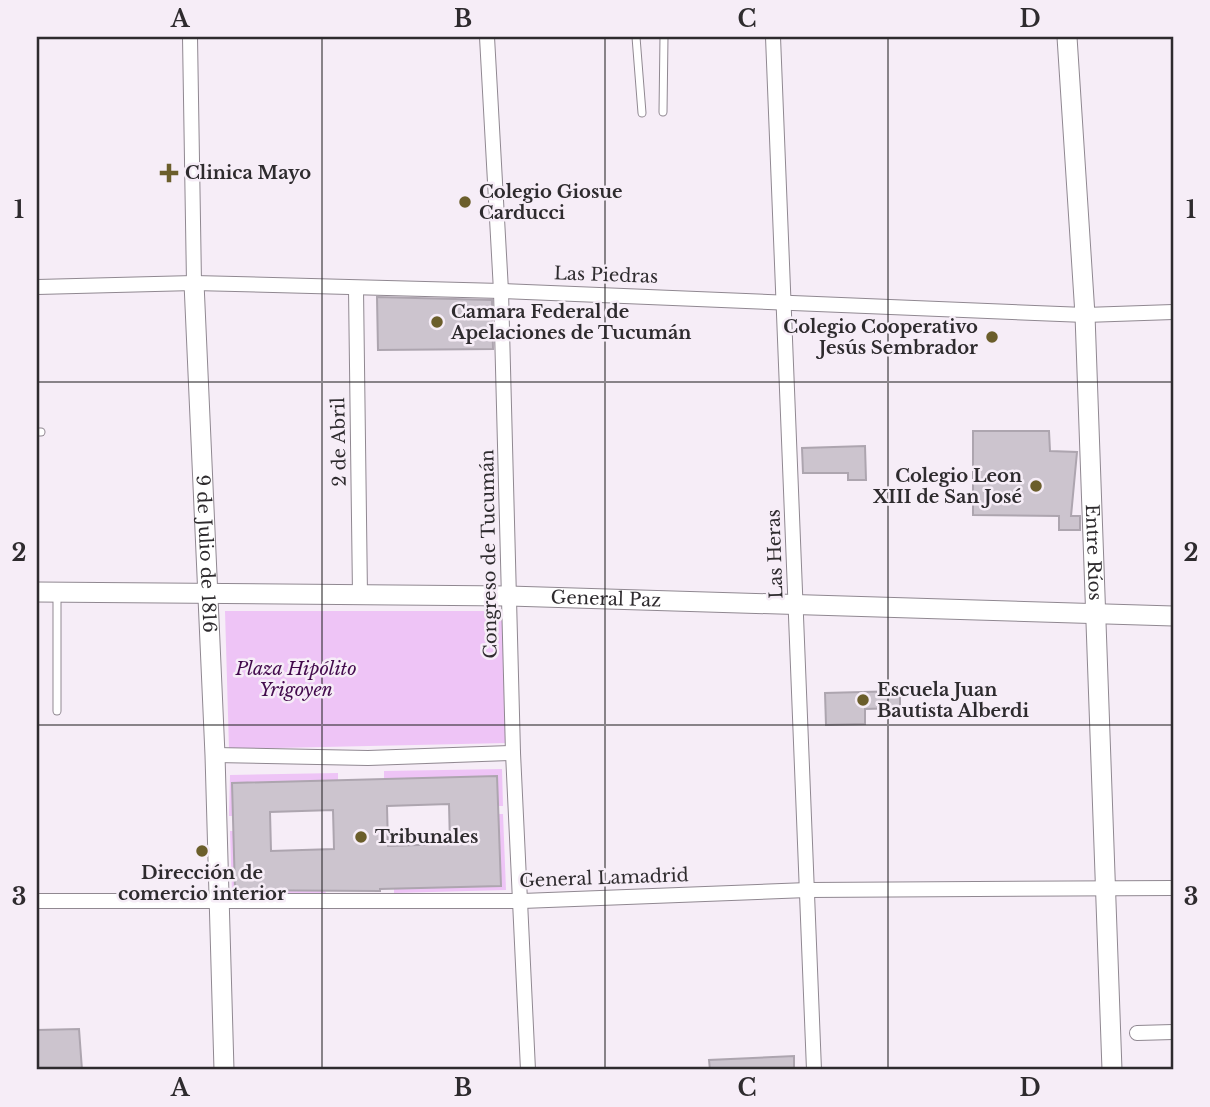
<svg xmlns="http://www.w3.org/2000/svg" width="1210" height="1107" font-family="'Libre Baskerville',serif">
<rect width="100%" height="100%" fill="#f6edf7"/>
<g fill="#eec4f6">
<polygon points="225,611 508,611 507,743 229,749"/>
<polygon points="502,769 503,806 498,806 496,776 384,779 384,771"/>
<polygon points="338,773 338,780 232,783 233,816 229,816 230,775"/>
<polygon points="498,814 503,814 506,890 394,893 394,888"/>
<polygon points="230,831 233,831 235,890 325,889 326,894 232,894"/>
</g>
<g fill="#ccc4ce" stroke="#ada5af" stroke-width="2" fill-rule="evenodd">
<polygon points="377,297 492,300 493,349 378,350"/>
<polygon points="973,431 1049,431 1050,451 1077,452 1071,516 1080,516 1080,530 1059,530 1059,516 973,515"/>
<polygon points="865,446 866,480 848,480 848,473 803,473 802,448"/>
<polygon points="900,691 900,708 865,709 865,724 826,725 825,693"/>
<path d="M497 776 501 886 380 889V891L235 890 232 783ZM449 804 450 844 388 846 387 806ZM333 810 334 849 271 851 270 812Z"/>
<polygon points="79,1029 82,1070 37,1070 37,1030"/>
<polygon points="794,1056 794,1070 710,1070 709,1060"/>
</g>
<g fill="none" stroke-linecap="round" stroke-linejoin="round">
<g stroke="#908891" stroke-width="9">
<g id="lane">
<polyline points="636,37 642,113"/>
<polyline points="663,112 664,37"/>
<polyline points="37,432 41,432"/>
<polyline points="57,711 57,593"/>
</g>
</g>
<g stroke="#908891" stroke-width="16">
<g id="street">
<polyline points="190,37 194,283"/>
<polyline points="487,37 501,291 513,753 528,1070"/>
<polyline points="773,37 814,1070"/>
<polyline points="37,287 194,283 501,291 1085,315 1173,312"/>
<polyline points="356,289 360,595"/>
<polyline points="215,755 368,758 513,753"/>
<polyline points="37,901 522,901 808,890 1173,888"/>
<polyline points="1137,1033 1173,1032"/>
</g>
</g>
<g stroke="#908891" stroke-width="21">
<g id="secondary">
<path id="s1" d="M1067 37 1085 315 1112 1070"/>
<path id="s2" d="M194 283 215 755 224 1070"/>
<path id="s3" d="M37 592 509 596 1173 616"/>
</g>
</g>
<use href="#lane" stroke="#fff" stroke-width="7"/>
<use href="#street" stroke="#fff" stroke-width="14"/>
<use href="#secondary" stroke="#fff" stroke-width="19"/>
</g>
<path fill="none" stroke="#2e2b2e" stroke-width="2" stroke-opacity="0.55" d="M322 37V1070M605 37V1070M888 37V1070M37 382H1173M37 725H1173"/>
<g fill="#6b5e2b" stroke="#f6edf7" stroke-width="2.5">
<path d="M165.5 162.5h7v7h7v7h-7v7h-7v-7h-7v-7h7z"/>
<circle cx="465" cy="202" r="7"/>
<circle cx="437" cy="322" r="7"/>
<circle cx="992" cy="337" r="7"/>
<circle cx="1036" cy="486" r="7"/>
<circle cx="863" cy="700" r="7"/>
<circle cx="361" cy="837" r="7"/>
<circle cx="202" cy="851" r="7"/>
</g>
<g text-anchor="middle" stroke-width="5" stroke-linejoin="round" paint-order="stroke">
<g font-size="18" font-weight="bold" fill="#2e2b2e" stroke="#f6edf7" text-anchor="start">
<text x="185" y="179">Clinica Mayo</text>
<text x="479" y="198">Colegio Giosue<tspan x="479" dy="21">Carducci</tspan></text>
<text x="451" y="318">Camara Federal de<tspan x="451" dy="21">Apelaciones de Tucumán</tspan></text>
<text x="978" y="333" text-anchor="end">Colegio Cooperativo<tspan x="978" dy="21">Jesús Sembrador</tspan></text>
<text x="1022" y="482" text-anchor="end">Colegio Leon<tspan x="1022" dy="21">XIII de San José</tspan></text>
<text x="877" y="696">Escuela Juan<tspan x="877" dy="21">Bautista Alberdi</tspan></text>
<text x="375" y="843">Tribunales</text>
<text x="202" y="879" text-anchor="middle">Dirección de<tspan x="202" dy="21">comercio interior</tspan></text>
</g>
<g font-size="18" fill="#2e2b2e" stroke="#f6edf7">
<text transform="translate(606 275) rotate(2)" y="6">Las Piedras</text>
<text transform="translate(339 442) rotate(-91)" y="6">2 de Abril</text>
<text dy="6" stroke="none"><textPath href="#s1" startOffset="516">Entre Ríos</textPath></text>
<text dy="6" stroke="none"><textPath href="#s2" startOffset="271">9 de Julio de 1816</textPath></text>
<text transform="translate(489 554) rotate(-91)" y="6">Congreso de Tucumán</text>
<text transform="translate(775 554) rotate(-92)" y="6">Las Heras</text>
<text dy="6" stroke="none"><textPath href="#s3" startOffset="569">General Paz</textPath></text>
<text transform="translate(604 878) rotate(-2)" y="6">General Lamadrid</text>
</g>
<g font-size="18" font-style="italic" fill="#430b4d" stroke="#f6edf7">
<text x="296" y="675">Plaza Hipólito<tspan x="296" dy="21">Yrigoyen</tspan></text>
</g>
</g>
<rect width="1210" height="1107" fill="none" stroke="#f6edf7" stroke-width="77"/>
<rect x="38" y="38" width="1134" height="1030" fill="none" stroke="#2e2b2e" stroke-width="2.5"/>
<g font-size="23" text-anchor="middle" font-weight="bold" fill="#2e2b2e">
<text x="180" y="27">A</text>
<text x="463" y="27">B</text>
<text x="747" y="27">C</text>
<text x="1030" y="27">D</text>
<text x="19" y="218">1</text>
<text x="1191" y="218">1</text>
<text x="19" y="561">2</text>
<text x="1191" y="561">2</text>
<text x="19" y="905">3</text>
<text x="1191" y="905">3</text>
<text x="180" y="1096">A</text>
<text x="463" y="1096">B</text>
<text x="747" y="1096">C</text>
<text x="1030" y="1096">D</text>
</g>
</svg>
